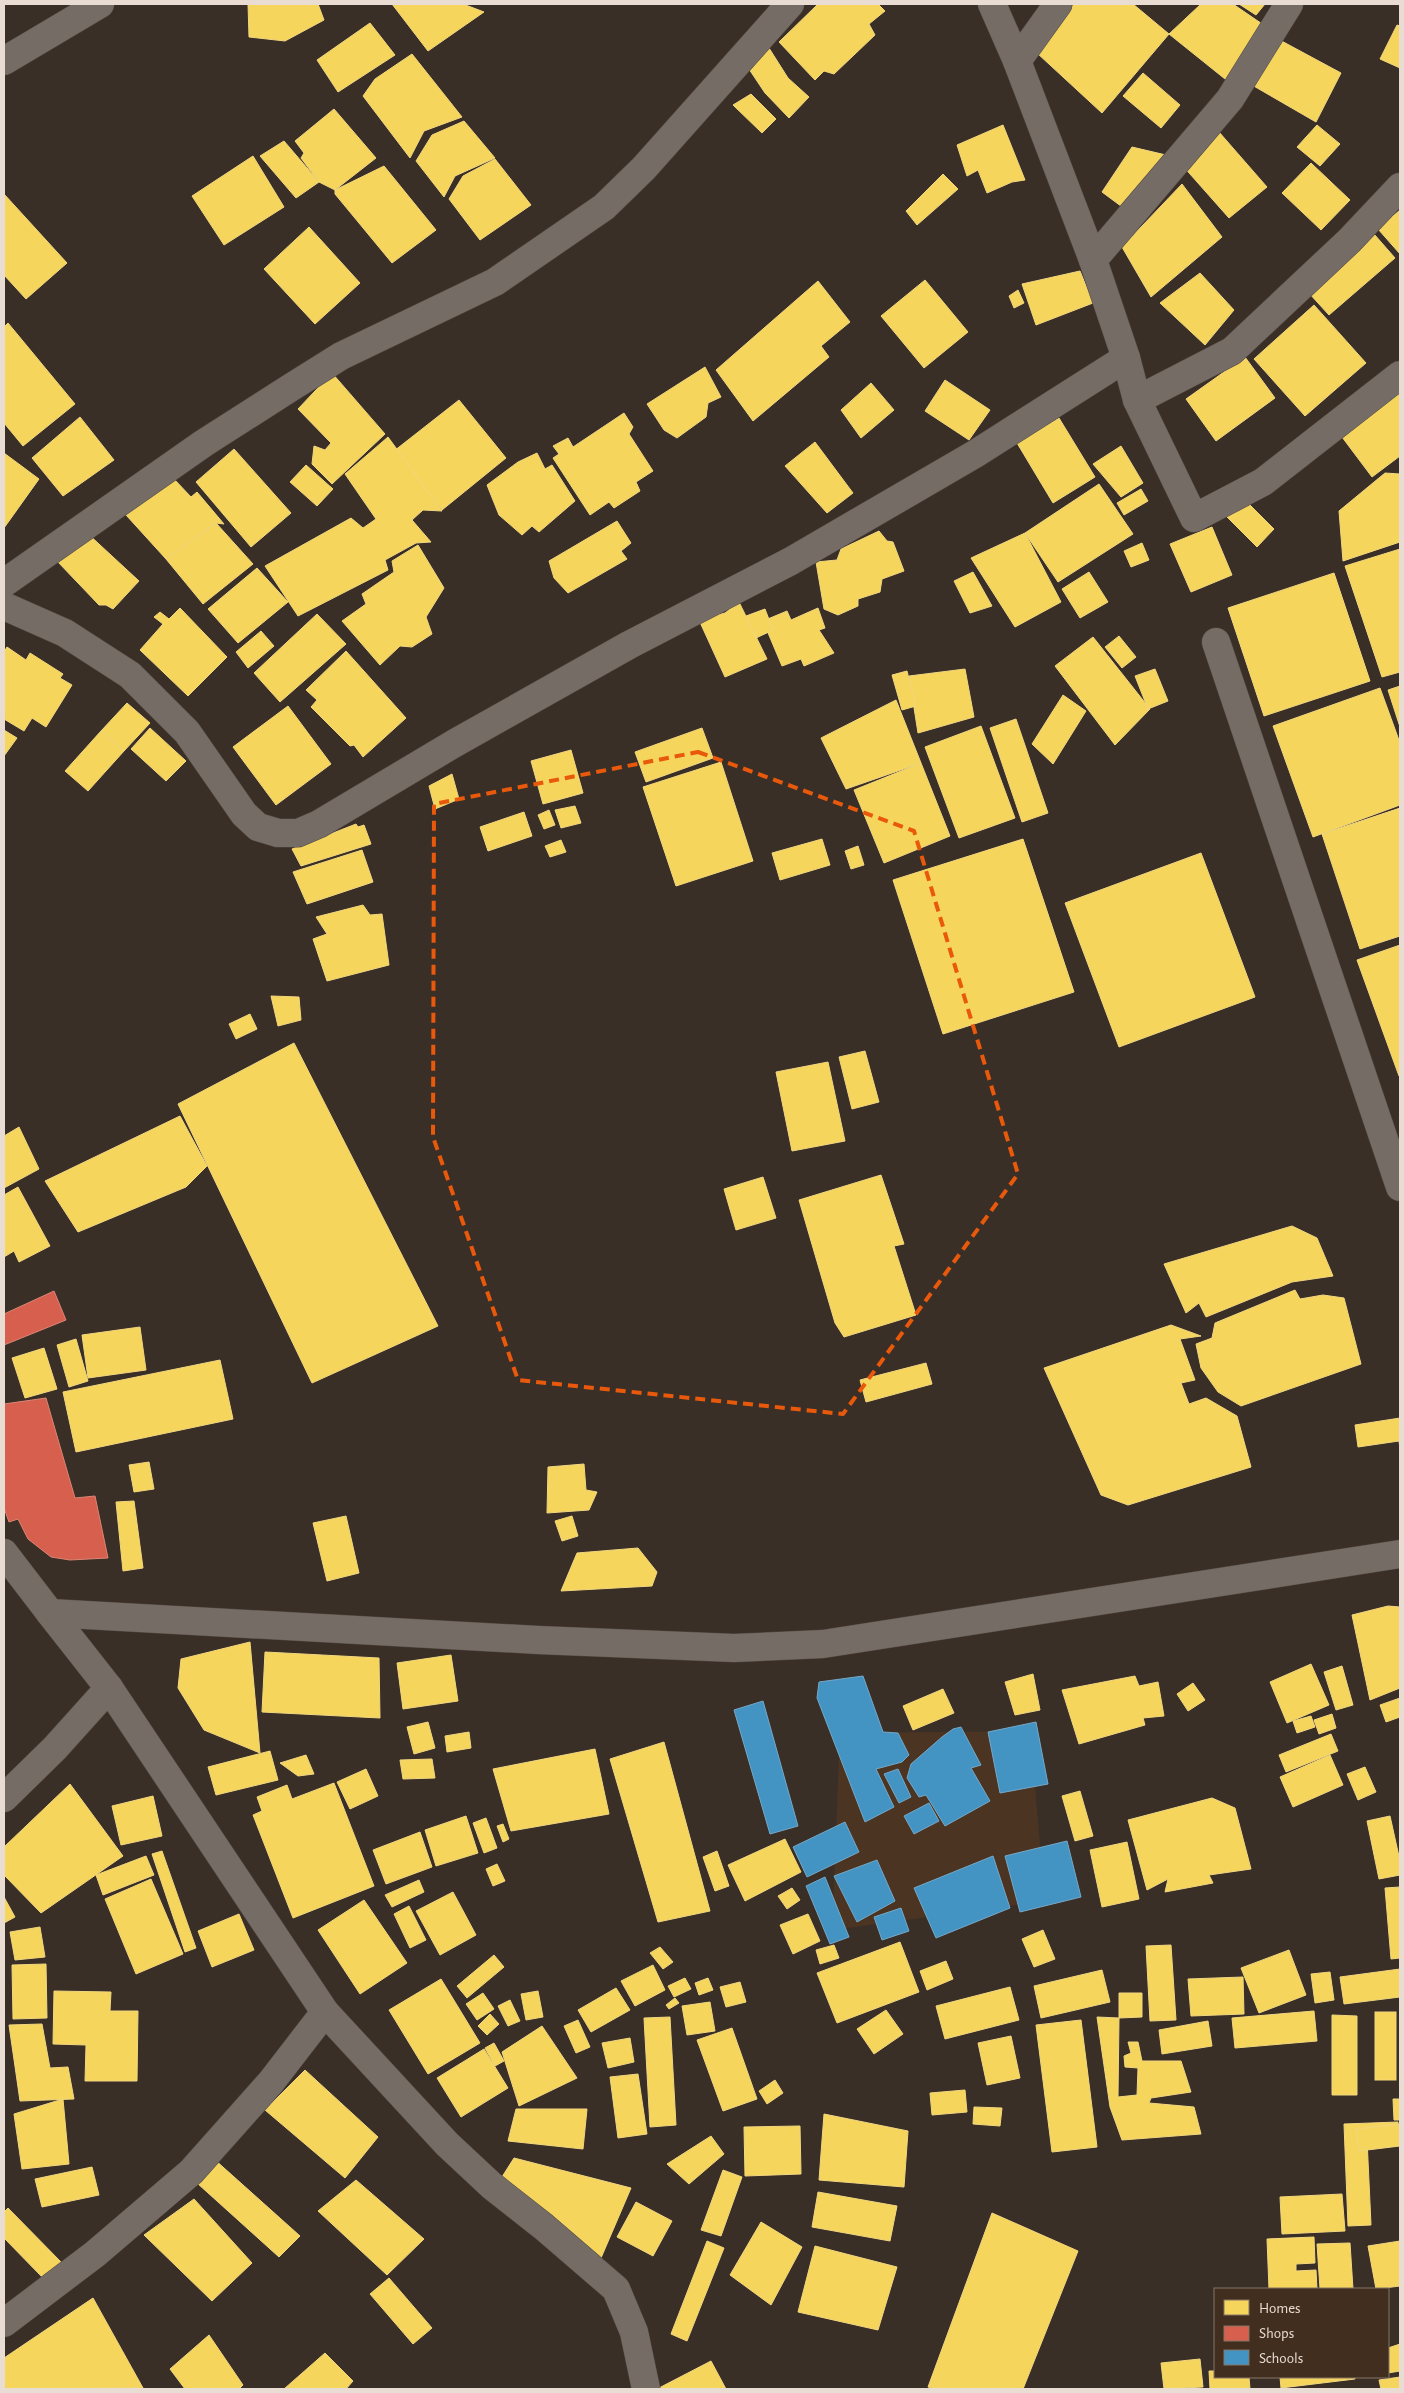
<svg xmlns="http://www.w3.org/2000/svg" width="1404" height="2393" font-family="'Alegreya Sans',sans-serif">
<rect width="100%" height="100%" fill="#3a2f27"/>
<polygon fill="#4c3422" points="1030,1731 1045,1901 832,1930 840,1733"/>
<g fill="#f6d55c" stroke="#f2d77f">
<polygon points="248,4 318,4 324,20 285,41 249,37"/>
<polygon points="392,4 463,4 484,12 428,51"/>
<polygon points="818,4 878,4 885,11 869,24 875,35 834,74 824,71 815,80 779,42"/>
<polygon points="1074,4 1133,4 1169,34 1102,113 1037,53"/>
<polygon points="1201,4 1233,4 1268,28 1230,83 1169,34"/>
<polygon points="1239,4 1265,4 1256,15"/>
<polygon points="370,23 395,55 338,92 317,60"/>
<polygon points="1397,25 1400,26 1400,68 1380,59"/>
<polygon points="1276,38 1341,73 1316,122 1252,85"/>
<polygon points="769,48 788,78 809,97 789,118 765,93 747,66"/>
<polygon points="412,54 462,117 424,131 410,158 363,96 375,79"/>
<polygon points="1143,73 1180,105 1161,128 1123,96"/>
<polygon points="751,94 776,119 762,133 733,105"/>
<polygon points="334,109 376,158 335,190 319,182 301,158 304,153 295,141"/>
<polygon points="464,121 495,158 455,176 444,197 416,161 432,135"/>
<polygon points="1003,125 1025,180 1012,182 987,193 978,170 967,176 957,145"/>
<polygon points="1317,125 1340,144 1320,166 1297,147"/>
<polygon points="1219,132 1267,187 1229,218 1182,165"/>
<polygon points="284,141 319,182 296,198 260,156"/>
<polygon points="1132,147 1166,155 1129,212 1102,192"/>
<polygon points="253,156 284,207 224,245 192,196"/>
<polygon points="495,159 531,205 480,240 449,199 463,176"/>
<polygon points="1311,163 1350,200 1321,230 1282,193"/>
<polygon points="384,166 436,230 392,263 335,194 335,190"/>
<polygon points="943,174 958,189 917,225 906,211"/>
<polygon points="1182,184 1222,237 1151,297 1122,247"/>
<polygon points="4,194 67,263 26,299 4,275"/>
<polygon points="1400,210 1400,254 1378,229"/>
<polygon points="309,227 360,283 315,324 264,269"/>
<polygon points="1374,234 1395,258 1329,315 1308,292"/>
<polygon points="1080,271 1093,303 1036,325 1022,284"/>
<polygon points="1200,273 1234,310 1205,345 1160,303"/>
<polygon points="925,280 968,332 924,368 881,316"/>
<polygon points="818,281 850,322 821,346 829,357 753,421 716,370"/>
<polygon points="1018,290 1024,303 1014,308 1009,296"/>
<polygon points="1314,305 1366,363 1305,416 1254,359"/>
<polygon points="8,323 75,404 23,446 4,423 4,327"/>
<polygon points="1245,357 1275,398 1216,441 1186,399"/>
<polygon points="705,367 721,397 708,403 706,417 677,438 664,430 647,404"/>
<polygon points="332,373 385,434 332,484 312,464 314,446 325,450 331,443 298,409"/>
<polygon points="945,380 990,410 969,440 925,411"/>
<polygon points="1400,380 1400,456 1372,477 1336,429"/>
<polygon points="871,383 894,410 861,438 841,410"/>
<polygon points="459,400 506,458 442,510 394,451"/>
<polygon points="624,413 633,427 629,434 653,471 636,482 640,491 614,508 609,502 590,515 553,458 559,454 553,446 568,438 573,447"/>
<polygon points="80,417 114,460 63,496 32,458"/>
<polygon points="1059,418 1095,477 1053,503 1017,443"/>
<polygon points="388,437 442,511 423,510 412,520 431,542 416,543 385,560 388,570 298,616 265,566 351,518 363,528 376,519 345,474"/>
<polygon points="815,442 853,493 827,513 785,466"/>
<polygon points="1121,446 1143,483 1121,497 1093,464"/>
<polygon points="234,449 291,513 251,547 196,482"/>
<polygon points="4,453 39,479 4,528"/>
<polygon points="537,453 545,469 552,465 575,501 539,532 532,526 522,535 499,515 487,485 518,462"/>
<polygon points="306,465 333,489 317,506 290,482"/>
<polygon points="1385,473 1400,474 1400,542 1343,561 1339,511"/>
<polygon points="174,479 191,497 197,492 224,524 216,523 166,559 126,515"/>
<polygon points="1099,484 1133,534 1058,582 1025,533"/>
<polygon points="1141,489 1148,501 1124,515 1117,503"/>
<polygon points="1241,496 1274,529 1257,547 1223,513"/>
<polygon points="617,521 631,543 621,551 627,559 568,593 554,578 549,561"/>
<polygon points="216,523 253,564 203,604 166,559"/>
<polygon points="1212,527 1232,575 1191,592 1170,544"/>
<polygon points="879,531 887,541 893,542 904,571 882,579 880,592 858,599 858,606 838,615 824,609 816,562 837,560 841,549"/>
<polygon points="86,532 139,581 113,609 106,605 99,605 57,561"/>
<polygon points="1025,533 1061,602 1015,627 971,558"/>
<polygon points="1142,543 1149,560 1131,567 1124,551"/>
<polygon points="418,545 444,588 426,617 432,634 412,647 400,646 380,665 342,621 366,604 362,594 394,572 392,561"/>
<polygon points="1400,549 1400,672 1382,677 1345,566"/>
<polygon points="257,568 288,602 238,643 208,609"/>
<polygon points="973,572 992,606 970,613 954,581"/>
<polygon points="1089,572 1108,602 1080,618 1062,589"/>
<polygon points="1334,573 1370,681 1264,716 1228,608"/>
<polygon points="739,602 767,659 725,677 699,620 725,613"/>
<polygon points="180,608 227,657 188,696 140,650 163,624 154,617 160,612 169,619"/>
<polygon points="818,608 825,628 819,630 834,653 804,666 801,659 782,666 763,621 787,611 791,620"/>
<polygon points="765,609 773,630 756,638 746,616"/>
<polygon points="317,614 346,644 280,702 254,673"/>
<polygon points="261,631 274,646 248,668 236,652"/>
<polygon points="1119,636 1136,657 1122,668 1105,647"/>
<polygon points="1093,637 1150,709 1115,745 1055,666"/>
<polygon points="7,647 26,660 30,653 63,674 60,678 72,685 46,727 32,718 24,731 4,719 4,652"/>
<polygon points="346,651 406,718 363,757 354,745 350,746 311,707 317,700 306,690"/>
<polygon points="965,669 974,717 918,733 909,676"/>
<polygon points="1155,669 1168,701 1148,709 1135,676"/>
<polygon points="907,671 916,706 902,710 892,675"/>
<polygon points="1400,686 1400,727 1388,690"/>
<polygon points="1380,688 1400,743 1400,805 1313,837 1273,726"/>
<polygon points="1063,695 1086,711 1053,764 1032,744"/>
<polygon points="896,700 921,763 846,789 821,738"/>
<polygon points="127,703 150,723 124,751 101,731"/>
<polygon points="288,706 331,764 276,805 233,747"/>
<polygon points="1016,719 1048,813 1022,822 990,728"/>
<polygon points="981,726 1015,818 959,838 925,747"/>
<polygon points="150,728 186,761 166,781 131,749"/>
<polygon points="702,728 713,758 646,782 635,752"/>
<polygon points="4,730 17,738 4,756"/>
<polygon points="101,731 124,751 88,791 65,771"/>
<polygon points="571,750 583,793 543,804 531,761"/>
<polygon points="721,762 753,861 676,886 643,787"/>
<polygon points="921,763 950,836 884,863 854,790"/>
<polygon points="452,774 459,799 435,809 429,786"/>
<polygon points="575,806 581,823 561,828 555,810"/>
<polygon points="1400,808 1400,936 1360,949 1322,834"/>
<polygon points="549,810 555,825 544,829 538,815"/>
<polygon points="524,812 532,836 488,851 480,827"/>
<polygon points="356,824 358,827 364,825 371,844 301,866 292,849"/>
<polygon points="822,839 830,865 780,880 772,853"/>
<polygon points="1023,839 1074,992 943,1034 893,880"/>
<polygon points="561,840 566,852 550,857 545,846"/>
<polygon points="858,846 864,865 851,869 845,851"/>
<polygon points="362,850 373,882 307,904 293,872"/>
<polygon points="1201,853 1255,997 1119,1047 1065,903"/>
<polygon points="363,905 370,915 382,914 389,965 327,981 313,939 327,934 316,917"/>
<polygon points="1400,945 1400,1075 1399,1076 1357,960"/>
<polygon points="271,996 299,997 301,1020 278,1026"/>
<polygon points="250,1014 257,1029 236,1039 229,1024"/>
<polygon points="294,1043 438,1326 312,1383 178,1104"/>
<polygon points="865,1051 879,1102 852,1109 839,1057"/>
<polygon points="828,1062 845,1141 792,1151 776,1072"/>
<polygon points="180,1116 207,1166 186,1187 78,1232 45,1181"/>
<polygon points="19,1127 39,1169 4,1188 4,1136"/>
<polygon points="881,1175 904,1244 894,1246 916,1315 844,1337 835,1323 799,1200"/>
<polygon points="763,1177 776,1218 736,1230 724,1189"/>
<polygon points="18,1187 50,1246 19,1262 14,1251 4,1257 4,1195"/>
<polygon points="1292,1226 1317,1238 1333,1276 1292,1282 1206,1317 1199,1303 1186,1313 1164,1264"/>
<polygon points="1295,1290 1300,1299 1323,1295 1344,1298 1361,1364 1241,1406 1218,1392 1201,1368 1196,1344 1212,1338 1215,1323"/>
<polygon points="1171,1325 1201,1336 1180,1339 1195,1380 1181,1383 1189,1404 1206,1398 1237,1416 1251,1467 1128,1505 1101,1495 1044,1368"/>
<polygon points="140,1327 146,1370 88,1378 82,1335"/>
<polygon points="76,1339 88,1381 69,1387 57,1345"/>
<polygon points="44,1348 57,1389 25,1398 12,1358"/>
<polygon points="220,1360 233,1419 76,1452 63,1392"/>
<polygon points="926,1363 932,1384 866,1402 860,1380"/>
<polygon points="1400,1418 1400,1449 1399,1441 1358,1447 1355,1425"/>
<polygon points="149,1462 154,1489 134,1492 129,1465"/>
<polygon points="584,1464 586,1490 597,1492 589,1510 547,1513 548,1467"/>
<polygon points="134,1501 143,1568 123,1571 116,1502"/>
<polygon points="346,1516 359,1573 327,1581 313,1523"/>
<polygon points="572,1516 578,1536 562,1541 555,1521"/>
<polygon points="638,1548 657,1572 652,1586 561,1591 577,1553"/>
<polygon points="1388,1606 1400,1607 1400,1688 1370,1700 1352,1615"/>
<polygon points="250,1642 260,1753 204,1730 178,1688 181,1659"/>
<polygon points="265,1652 379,1658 380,1718 262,1712"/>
<polygon points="451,1655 458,1701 403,1709 397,1663"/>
<polygon points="1311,1664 1329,1705 1287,1723 1270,1682"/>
<polygon points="1342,1666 1353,1705 1336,1710 1324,1672"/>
<polygon points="1033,1674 1040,1710 1015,1715 1005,1682"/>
<polygon points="1135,1676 1139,1686 1158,1682 1164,1716 1143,1718 1145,1725 1079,1744 1062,1690"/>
<polygon points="1193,1683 1205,1700 1188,1711 1177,1694"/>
<polygon points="943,1689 954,1713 913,1730 903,1706"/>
<polygon points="1400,1698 1400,1717 1386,1722 1380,1705"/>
<polygon points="1332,1714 1336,1728 1319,1734 1314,1720"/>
<polygon points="1311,1716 1315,1727 1297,1733 1293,1721"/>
<polygon points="428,1722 435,1748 414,1754 407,1727"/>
<polygon points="469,1732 471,1748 447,1752 445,1736"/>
<polygon points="1331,1734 1338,1751 1286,1772 1279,1755"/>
<polygon points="664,1742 710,1911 658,1922 610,1759"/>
<polygon points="595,1749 609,1814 511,1831 493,1769"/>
<polygon points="270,1751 278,1780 216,1795 208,1767"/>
<polygon points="306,1755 314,1774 298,1776 280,1763"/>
<polygon points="1330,1755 1343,1785 1293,1807 1280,1777"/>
<polygon points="432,1759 435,1778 403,1779 400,1760"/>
<polygon points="1365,1767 1376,1792 1358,1800 1347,1774"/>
<polygon points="366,1769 378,1796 350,1809 337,1782"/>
<polygon points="334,1783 374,1886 293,1918 253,1815 262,1811 257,1797 287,1785 292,1799"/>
<polygon points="70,1784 123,1856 41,1913 4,1875 4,1847"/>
<polygon points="1080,1791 1093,1836 1075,1841 1062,1796"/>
<polygon points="153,1796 162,1836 121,1845 112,1806"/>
<polygon points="1212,1798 1235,1808 1251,1869 1209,1875 1213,1883 1165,1892 1168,1879 1147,1890 1128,1820"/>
<polygon points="466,1816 478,1853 436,1866 425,1830"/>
<polygon points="1390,1816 1400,1861 1400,1875 1379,1879 1367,1821"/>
<polygon points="486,1818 497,1848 484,1853 473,1823"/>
<polygon points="503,1824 509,1839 503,1842 497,1826"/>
<polygon points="420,1832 432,1867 386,1884 373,1850"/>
<polygon points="785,1839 801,1872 745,1901 728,1865"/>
<polygon points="1127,1842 1139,1899 1102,1907 1090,1850"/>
<polygon points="162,1851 196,1948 185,1952 152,1854"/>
<polygon points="717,1851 729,1886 715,1891 703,1857"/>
<polygon points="146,1856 154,1875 103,1895 96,1875"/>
<polygon points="497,1864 505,1881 493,1886 486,1869"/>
<polygon points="151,1879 183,1954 136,1974 105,1899"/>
<polygon points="419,1880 424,1892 392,1907 385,1895"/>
<polygon points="1400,1887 1400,1958 1391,1959 1385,1888"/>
<polygon points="792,1888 800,1900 787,1909 778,1896"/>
<polygon points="453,1892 476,1935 440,1955 416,1911"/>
<polygon points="4,1897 15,1917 4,1923"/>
<polygon points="364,1900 407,1963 360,1994 318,1930"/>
<polygon points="409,1906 426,1940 410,1948 394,1914"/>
<polygon points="239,1914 254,1950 212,1967 198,1931"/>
<polygon points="808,1914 820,1941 793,1954 780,1925"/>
<polygon points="40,1927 45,1957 15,1960 10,1932"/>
<polygon points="1043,1930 1055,1959 1034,1967 1022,1939"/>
<polygon points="900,1942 919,1992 837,2023 817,1973"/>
<polygon points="834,1945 839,1958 820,1964 816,1950"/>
<polygon points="1171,1945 1176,2020 1150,2021 1146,1946"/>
<polygon points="660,1947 673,1962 663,1969 650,1953"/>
<polygon points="1289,1950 1306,1995 1259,2013 1241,1968"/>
<polygon points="494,1955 504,1967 467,1998 457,1986"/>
<polygon points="946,1961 953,1979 927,1990 920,1971"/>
<polygon points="46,1964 47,2018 13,2019 12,1965"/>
<polygon points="653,1965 665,1990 635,2006 621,1981"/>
<polygon points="1400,1969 1400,1997 1344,2004 1340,1977"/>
<polygon points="1102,1970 1110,2002 1041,2018 1034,1986"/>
<polygon points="1330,1972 1334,2000 1315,2003 1311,1974"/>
<polygon points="1243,1977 1244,2014 1191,2016 1188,1979"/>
<polygon points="685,1978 691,1989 674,1997 668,1986"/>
<polygon points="708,1978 713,1990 699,1995 695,1983"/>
<polygon points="441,1979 480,2043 428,2074 389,2010"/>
<polygon points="740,1982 746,2002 726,2007 720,1987"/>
<polygon points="1010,1987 1019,2020 945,2039 936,2006"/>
<polygon points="616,1988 630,2010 591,2032 578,2010"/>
<polygon points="54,1991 111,1992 110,2011 138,2011 137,2081 85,2081 86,2045 53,2044"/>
<polygon points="538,1991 543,2017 526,2020 521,1994"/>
<polygon points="483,1993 494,2009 477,2020 466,2004"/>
<polygon points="1119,1993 1142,1993 1142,2017 1119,2018"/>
<polygon points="675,1998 679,2003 669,2009 666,2005"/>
<polygon points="510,2000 520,2021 508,2026 498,2006"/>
<polygon points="710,2002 715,2031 687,2035 682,2006"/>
<polygon points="886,2010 903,2034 874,2054 857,2029"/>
<polygon points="1314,2011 1317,2041 1235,2048 1232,2018"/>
<rect x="1375" y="2012" width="21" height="68"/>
<polygon points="490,2014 499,2024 487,2035 478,2026"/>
<polygon points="1332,2015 1357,2016 1357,2095 1332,2095"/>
<polygon points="670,2017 676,2125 650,2127 644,2018"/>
<polygon points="1097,2017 1119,2018 1118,2097 1137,2095 1138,2068 1125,2067 1124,2056 1131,2053 1128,2042 1138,2042 1142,2061 1181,2061 1191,2092 1151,2098 1149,2103 1194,2107 1201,2134 1122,2140 1110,2107"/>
<polygon points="578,2020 590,2047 576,2053 564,2026"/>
<polygon points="1081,2020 1097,2147 1052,2152 1036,2025"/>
<polygon points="1208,2021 1212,2046 1162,2054 1159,2030"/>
<polygon points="42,2024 50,2068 68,2067 74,2099 20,2101 9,2025"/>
<polygon points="542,2026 577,2078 519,2106 502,2052"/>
<polygon points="732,2028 757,2099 723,2111 697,2040"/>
<polygon points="1011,2036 1020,2078 987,2085 978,2043"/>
<polygon points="630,2038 634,2062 608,2068 602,2043"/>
<polygon points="494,2043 504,2061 495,2066 485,2048"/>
<polygon points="484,2049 508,2088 461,2117 437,2078"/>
<polygon points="305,2070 378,2137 345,2178 265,2110"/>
<polygon points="638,2074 647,2134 618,2138 610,2077"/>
<polygon points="775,2080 783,2093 767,2104 759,2091"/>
<polygon points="965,2090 967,2112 932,2115 930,2093"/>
<polygon points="63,2099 69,2164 22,2169 14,2114"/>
<polygon points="1393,2099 1400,2099 1400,2120 1394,2120"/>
<polygon points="974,2107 1002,2108 1000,2126 973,2124"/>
<polygon points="516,2109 587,2109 583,2149 508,2141"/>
<polygon points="824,2114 908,2131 904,2187 819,2180"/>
<polygon points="1398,2122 1399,2137 1367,2139 1371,2225 1348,2226 1344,2124"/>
<polygon points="1400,2124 1400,2146 1359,2151 1356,2129"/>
<polygon points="800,2126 801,2174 745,2176 744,2127"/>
<polygon points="711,2136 724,2154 689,2184 667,2164"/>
<polygon points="514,2158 631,2188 598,2265 495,2188"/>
<polygon points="214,2159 300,2236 279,2257 197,2183"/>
<polygon points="92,2167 99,2195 42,2207 35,2179"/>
<polygon points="723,2170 742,2177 721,2236 701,2230"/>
<polygon points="356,2180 424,2239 387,2275 318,2211"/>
<polygon points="818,2192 897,2206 890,2241 812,2227"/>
<polygon points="1342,2194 1345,2231 1282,2234 1280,2197"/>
<polygon points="194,2199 252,2263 212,2301 144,2235"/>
<polygon points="636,2202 672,2221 653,2256 617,2237"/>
<polygon points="8,2208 61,2262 44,2279 4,2238 4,2212"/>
<polygon points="992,2213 1078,2251 1023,2389 935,2389 928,2387"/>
<polygon points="761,2222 802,2247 771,2305 730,2275"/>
<polygon points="1314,2237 1315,2263 1296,2264 1296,2271 1316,2270 1317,2289 1269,2289 1267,2239"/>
<polygon points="707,2241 724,2248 687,2341 671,2334"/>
<polygon points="1400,2241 1400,2286 1376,2289 1368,2246"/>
<polygon points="1350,2243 1353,2289 1320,2289 1317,2244"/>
<polygon points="815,2246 897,2267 878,2330 798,2312"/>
<polygon points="389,2278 432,2328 413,2344 370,2294"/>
<polygon points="93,2298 143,2388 4,2389 4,2358"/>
<polygon points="209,2335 243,2385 239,2389 185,2389 170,2369"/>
<polygon points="1400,2344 1400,2371 1388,2373 1388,2348"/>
<polygon points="325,2353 353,2381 346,2389 284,2389"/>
<polygon points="1200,2359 1203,2387 1164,2389 1161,2363"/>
<polygon points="711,2361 726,2389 657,2389"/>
<polygon points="1209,2371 1215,2371 1215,2377 1249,2377 1250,2389 1210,2389"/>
<polygon points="1280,2377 1355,2377 1355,2379 1281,2388"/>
<polygon points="1400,2377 1400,2389 1381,2389 1379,2380"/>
</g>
<g fill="#d6604d" stroke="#dc8575">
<polygon points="54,1291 66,1320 4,1345 4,1314"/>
<polygon points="46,1398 75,1498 95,1496 108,1558 70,1560 51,1557 28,1539 18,1519 9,1522 4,1508 4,1404"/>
</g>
<g fill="#4393c3" stroke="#75a9c8">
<polygon points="863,1676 883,1732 898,1733 909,1755 902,1762 876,1769 894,1807 865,1822 817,1698 819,1682"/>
<polygon points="763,1701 798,1826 770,1834 734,1710"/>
<polygon points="1036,1722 1048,1784 1000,1793 988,1732"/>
<polygon points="961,1727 981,1765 971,1768 990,1801 945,1826 926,1795 919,1797 907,1778 911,1764 942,1737 953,1729"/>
<polygon points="898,1769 911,1797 899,1803 884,1774"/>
<polygon points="929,1803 939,1821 914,1834 904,1816"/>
<polygon points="845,1822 859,1852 807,1877 793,1847"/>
<polygon points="1067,1841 1081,1897 1020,1912 1005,1856"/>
<polygon points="993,1856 1010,1908 936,1938 914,1888"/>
<polygon points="877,1860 895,1901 857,1922 834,1876"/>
<polygon points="825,1877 849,1937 830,1944 806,1886"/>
<polygon points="901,1908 909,1931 882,1940 874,1917"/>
</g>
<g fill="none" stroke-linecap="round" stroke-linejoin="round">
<g stroke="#544b43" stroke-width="29">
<g id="street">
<polyline points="992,4 1017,61 1093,260 1126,358 1137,400 1194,518 1263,482 1400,375"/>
<polyline points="4,61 100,4"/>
<polyline points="1017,61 1058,4"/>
<polyline points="1093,260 1230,99 1289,4"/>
<polyline points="1137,400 1232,351 1349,241 1400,187"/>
<polyline points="4,583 204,443 290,388 341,356 495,282 604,207 644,168 790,4"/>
<polyline points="4,606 65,633 130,675 187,732 244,814 258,827 278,833 298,833 319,824 455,743 629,645 791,561 975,454 1126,358"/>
<polyline points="1216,642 1400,1187"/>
<polyline points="50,1613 109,1688 325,2012 447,2144 492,2186 544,2227 616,2289 634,2332 646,2389"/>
<polyline points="4,1798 55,1748 109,1688"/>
<polyline points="4,2323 95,2254 191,2172 271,2082 325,2012"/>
</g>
</g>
<g stroke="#544b43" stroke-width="29">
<polyline id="secondary" points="4,1553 50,1613 538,1640 734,1648 823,1644 1400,1554"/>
</g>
<use href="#street" stroke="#766c66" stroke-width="28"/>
<use href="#secondary" stroke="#766c66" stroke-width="28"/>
</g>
<path fill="none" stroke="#e8590c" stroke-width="4" stroke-dasharray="10 6" stroke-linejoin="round" d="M698 752 914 831 1018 1174 843 1414 518 1380 433 1137 434 804Z"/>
<rect width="1404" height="2393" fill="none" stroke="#e9dcd2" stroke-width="10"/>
<rect x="1214" y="2288" width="175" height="90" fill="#422e1f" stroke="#857467"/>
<rect x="1224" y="2300" width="25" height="15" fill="#f6d55c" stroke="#857467"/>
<text x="1259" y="2313" font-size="15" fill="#e9dcd2">Homes</text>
<rect x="1224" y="2326" width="25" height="15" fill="#d6604d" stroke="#857467"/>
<text x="1259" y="2338" font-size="15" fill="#e9dcd2">Shops</text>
<rect x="1224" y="2350" width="25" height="15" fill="#4393c3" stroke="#857467"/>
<text x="1259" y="2363" font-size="15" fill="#e9dcd2">Schools</text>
</svg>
